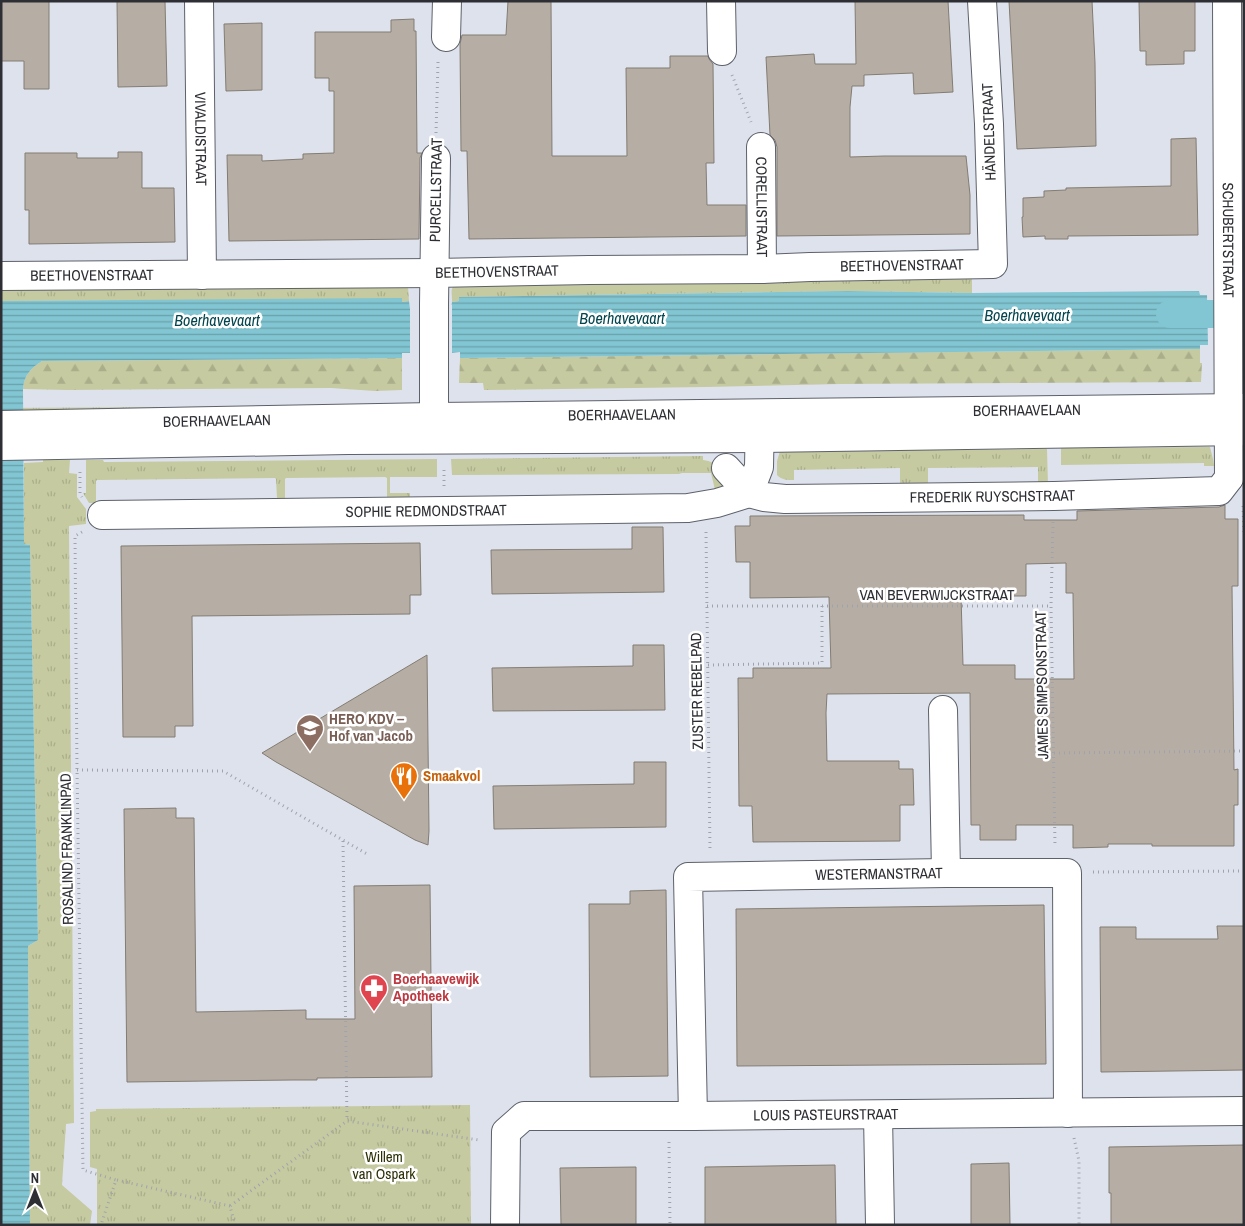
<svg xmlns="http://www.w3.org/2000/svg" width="1245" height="1226" font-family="'Archivo Narrow',sans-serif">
<defs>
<pattern id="grass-tufts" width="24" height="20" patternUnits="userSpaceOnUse" patternTransform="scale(1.25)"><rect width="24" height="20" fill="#c5caa0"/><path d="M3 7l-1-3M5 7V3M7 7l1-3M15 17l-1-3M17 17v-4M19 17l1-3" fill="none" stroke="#aaae8a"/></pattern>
<pattern id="forest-firs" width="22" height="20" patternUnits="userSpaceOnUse" patternTransform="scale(1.25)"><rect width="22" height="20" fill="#c5caa0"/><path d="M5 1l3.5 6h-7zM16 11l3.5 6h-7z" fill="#aaae8a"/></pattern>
<pattern id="water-rules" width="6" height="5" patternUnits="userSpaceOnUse" patternTransform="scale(1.25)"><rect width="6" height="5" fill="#81c6d2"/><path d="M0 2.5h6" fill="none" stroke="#6aa1ab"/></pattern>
</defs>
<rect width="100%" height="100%" fill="#dee2ed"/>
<g fill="url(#grass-tufts)">
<path d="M972 276V293L848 291 459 297V301L452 302C452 289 449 290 459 280Z"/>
<polygon points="1,285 408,286 409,301 402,302 402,299 1,301"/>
<polygon points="329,406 1,412 1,408"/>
<polygon points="1210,447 1213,459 1214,466 1204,466 1204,463 1061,465 1061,448"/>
<path d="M1047 449 1048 486H1038V467L928 468V492L900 487V468L794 470V480C787 480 782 480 777 475V461L780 451Z"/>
<path d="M703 456V460C719 462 719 471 726 484L715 490 711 473H682L679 474 452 475 451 459Z"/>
<polygon points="437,459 437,477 390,477 390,493 410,493 410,497 387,497 387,478 385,477 286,478 285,479 285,498 277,498 276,479 275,478 97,480 96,481 96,502 95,503 89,503 83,493 86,493 86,460 103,460 104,462"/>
<polygon points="43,460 70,460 69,473 77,474 77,497 86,509 86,524 69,526 74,1123 66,1124 62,1185 92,1211 90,1225 30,1225 28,946 38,940 30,545 24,544 24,463 43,462"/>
<polygon points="470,1105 471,1225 97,1225 97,1169 90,1167 90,1112 96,1111 96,1109"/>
</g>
<g fill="url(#forest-firs)">
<polygon points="1200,349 1200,363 1202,363 1201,382 841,384 706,387 484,390 483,383 459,383 460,358"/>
<path d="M402 358V390L375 391 331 388 67 390 23 389C24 375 31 368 42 361Z"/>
</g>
<path fill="url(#water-rules)" d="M848 291 972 293 1199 291 1200 295H1207L1208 345H1200V349L460 358V352L452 353V345L410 346V353H402V358L42 361C31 368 24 375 23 389L24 544 30 545 38 940 28 946 30 1225H1V301L402 298V302L409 301 410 309H451L452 302 459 301V297Z"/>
<polygon fill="#dee2ed" points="449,305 452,305 452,349 450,349 450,348 413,348 413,349 410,349 410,306 412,306 412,307 449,307"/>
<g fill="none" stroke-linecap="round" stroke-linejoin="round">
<polyline stroke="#81c6d2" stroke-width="28" points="1170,314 1244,314"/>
</g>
<g fill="#b6aea5" stroke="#837c73" fill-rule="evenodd">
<polygon points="1,1 49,1 49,89 24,89 24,61 1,61"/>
<polygon points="117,1 165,1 167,86 118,87"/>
<polygon points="508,1 551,1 552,156 627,156 626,68 670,68 670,56 708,56 709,59 713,64 714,163 706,163 707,205 746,205 746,236 469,239 467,151 461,151 460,44 462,35 506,35"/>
<polygon points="855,1 948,1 953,92 914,94 913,73 864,75 864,86 852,86 850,107 850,157 884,156 966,156 970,195 970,234 777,236 777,147 775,140 770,135 766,57 814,54 815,64 856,64"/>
<polygon points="1009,1 1092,1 1095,63 1096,146 1017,149"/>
<polygon points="1139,1 1195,1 1195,51 1184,51 1184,64 1146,65 1146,51 1140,51"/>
<polygon points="414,19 414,31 416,31 417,153 422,153 420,158 419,239 229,241 227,155 262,155 262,161 303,159 303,154 334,153 334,91 329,91 329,78 315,78 315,32 391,32 391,20"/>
<polygon points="262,23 262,90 226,91 224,24"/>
<polygon points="1196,138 1198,235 1068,236 1068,239 1045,239 1045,236 1023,237 1022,217 1023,217 1023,198 1044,197 1044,191 1066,190 1066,188 1171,186 1171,139"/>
<polygon points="118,152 142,152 142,188 174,188 175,242 29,244 29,210 25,210 25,153 77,153 77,158 118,158"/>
<path d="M1225 505V519H1238V586H1232L1234 770 1238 769V805H1234V846H1152V844H1108V847L1073 848V825H1016V840H980V825H971L970 693 827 694 826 713 827 761H899V769H913L914 805H900V841L753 842 752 806H739L738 678H753V668H831L829 597 750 598V562H736L735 526H750V516L1024 515V520H1077V511L1219 507ZM1066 563V593H1073L1074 679H1015V665H963L961 596H1026V564Z"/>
<polygon points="632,527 663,527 664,592 492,594 491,550 632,549"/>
<polygon points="420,543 421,595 410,595 410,614 192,616 193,726 175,726 175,737 123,737 121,546"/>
<polygon points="633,645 664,645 665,710 493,711 492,668 633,666"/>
<polygon points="427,655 429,831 428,845 415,840 276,762 262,753"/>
<polygon points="634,762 666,762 666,827 494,829 493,786 634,784"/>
<polygon points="176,808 176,818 194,818 196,1012 306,1010 306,1019 355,1019 354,886 430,885 432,1077 317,1078 317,1080 292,1080 127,1082 124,809"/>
<polygon points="666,890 668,1076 590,1077 589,904 630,904 630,891"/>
<polygon points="1044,905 1046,1064 737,1066 736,909"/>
<polygon points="1217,926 1244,926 1244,1070 1101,1072 1100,927 1136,927 1136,939 1218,939"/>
<polygon points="1244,1145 1244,1225 1111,1225 1111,1193 1109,1193 1109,1147"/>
<polygon points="1009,1163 1010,1225 971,1225 971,1164"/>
<polygon points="835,1165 836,1225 705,1225 705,1167"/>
<polygon points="636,1167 636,1225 561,1225 560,1168"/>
</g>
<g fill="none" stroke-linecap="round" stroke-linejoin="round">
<g stroke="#5d616a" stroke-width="30">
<g id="minor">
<path id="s1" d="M199 1 202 275"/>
<polyline points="721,1 722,51"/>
<path id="s2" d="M1227 1 1229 478"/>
<polyline points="446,37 447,1"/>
<path id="s3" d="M761 147 762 269"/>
<path id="s4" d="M1 276 435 273 589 270 762 269 810 267 993 264 989 124 982 1"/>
<polyline points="434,439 434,305 436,158"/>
<path id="s5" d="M726 468 749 493 764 497 785 499 1054 496 1219 491 1229 478"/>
<path id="s6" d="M102 515 688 508 717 503 749 493 759 467 760 415"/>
<polyline points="943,710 946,873"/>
<polyline points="878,1115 880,1225"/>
<path id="s7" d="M693 1116 688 877 946 873H1067L1068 1113"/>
<path id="s8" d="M505 1225 506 1132 524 1116H693L1244 1111"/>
</g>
</g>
<g stroke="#5d616a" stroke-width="30">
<g id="major">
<path id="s9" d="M1 425 434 417 1244 408"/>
<polyline points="1,446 348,440 759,438 1244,431"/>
</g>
</g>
<g stroke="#a0a3ac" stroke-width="3" stroke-dasharray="1 4" stroke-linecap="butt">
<polyline points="732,75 751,122"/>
<polyline points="436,133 438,62"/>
<polyline points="80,472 80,494 82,497"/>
<polyline points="444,486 444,467"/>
<polyline points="1243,506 1244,534"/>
<polyline points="1053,522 1051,606 1055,846"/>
<polyline points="82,532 75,536 77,770 83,1170 116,1180 101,1225"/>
<polyline points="706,532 710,851"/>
<polyline points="707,606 1051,606"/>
<polyline points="708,665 822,663 822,606"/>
<polyline points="1054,753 1244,751"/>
<polyline points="77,770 223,771 367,854"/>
<polyline points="343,841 347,1121"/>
<polyline points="1093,872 1244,871"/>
<polyline points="1074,1138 1079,1161 1079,1225"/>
<polyline points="669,1142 670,1225"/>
<polyline points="117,1180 230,1206"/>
<polyline points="235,1225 230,1206 347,1121 479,1140"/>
</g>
<use href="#minor" stroke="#fff" stroke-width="28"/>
<use href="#major" stroke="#fff" stroke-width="28"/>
</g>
<defs>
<g id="school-pin" transform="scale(1.4375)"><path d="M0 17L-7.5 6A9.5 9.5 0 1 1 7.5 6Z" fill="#8d6e63" stroke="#fff"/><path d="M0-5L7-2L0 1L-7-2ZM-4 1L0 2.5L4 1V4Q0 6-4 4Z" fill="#fff"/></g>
<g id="restaurant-pin" transform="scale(1.4375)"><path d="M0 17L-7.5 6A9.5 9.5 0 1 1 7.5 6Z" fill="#e8710a" stroke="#fff"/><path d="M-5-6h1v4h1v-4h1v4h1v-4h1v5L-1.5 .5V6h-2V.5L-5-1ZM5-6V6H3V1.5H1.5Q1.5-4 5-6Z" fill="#fff"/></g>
<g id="pharmacy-pin" transform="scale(1.4375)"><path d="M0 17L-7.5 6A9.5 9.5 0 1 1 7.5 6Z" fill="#e0444e" stroke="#fff"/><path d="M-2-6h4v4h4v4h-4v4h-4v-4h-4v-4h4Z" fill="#fff"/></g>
</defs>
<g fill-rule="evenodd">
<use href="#school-pin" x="310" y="728"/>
<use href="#restaurant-pin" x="404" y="776"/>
<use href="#pharmacy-pin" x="374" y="988"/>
</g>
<g text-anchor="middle" stroke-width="5" stroke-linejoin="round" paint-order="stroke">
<g font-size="15" fill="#2e2f34" stroke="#fff">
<text transform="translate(989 132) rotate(-92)" y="5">HÄNDELSTRAAT</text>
<text dy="5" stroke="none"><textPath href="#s1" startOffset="138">VIVALDISTRAAT</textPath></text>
<text transform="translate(436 190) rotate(-89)" y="5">PURCELLSTRAAT</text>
<text dy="5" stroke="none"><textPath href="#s3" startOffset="60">CORELLISTRAAT</textPath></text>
<text dy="5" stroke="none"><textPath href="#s2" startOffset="239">SCHUBERTSTRAAT</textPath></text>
<text dy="5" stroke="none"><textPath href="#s4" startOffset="901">BEETHOVENSTRAAT</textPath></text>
<text dy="5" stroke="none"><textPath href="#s4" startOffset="496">BEETHOVENSTRAAT</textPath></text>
<text dy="5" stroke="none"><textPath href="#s4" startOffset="91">BEETHOVENSTRAAT</textPath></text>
<text dy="5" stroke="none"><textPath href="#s9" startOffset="1026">BOERHAAVELAAN</textPath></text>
<text dy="5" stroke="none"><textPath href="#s9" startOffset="621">BOERHAAVELAAN</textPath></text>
<text dy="5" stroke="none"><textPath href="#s9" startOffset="216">BOERHAAVELAAN</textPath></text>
<text dy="5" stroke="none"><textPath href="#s5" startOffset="278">FREDERIK RUYSCHSTRAAT</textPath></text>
<text dy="5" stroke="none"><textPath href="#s6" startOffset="324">SOPHIE REDMONDSTRAAT</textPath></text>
<text x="937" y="600">VAN BEVERWIJCKSTRAAT</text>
<text transform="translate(1042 685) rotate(-91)" y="5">JAMES SIMPSONSTRAAT</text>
<text transform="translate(697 691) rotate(-91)" y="5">ZUSTER REBELPAD</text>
<text transform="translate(67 849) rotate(-91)" y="5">ROSALIND FRANKLINPAD</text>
<text dy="5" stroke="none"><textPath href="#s7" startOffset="430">WESTERMANSTRAAT</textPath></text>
<text dy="5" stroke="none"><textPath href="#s8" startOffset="419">LOUIS PASTEURSTRAAT</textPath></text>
</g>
<g font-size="15" font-weight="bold" fill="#785e54" stroke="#fff" text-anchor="start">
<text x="329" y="724">HERO KDV –<tspan x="329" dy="17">Hof van Jacob</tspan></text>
</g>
<g font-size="15" font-weight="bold" fill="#c56008" stroke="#fff" text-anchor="start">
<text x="423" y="781">Smaakvol</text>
</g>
<g font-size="15" font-weight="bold" fill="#be3a42" stroke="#fff" text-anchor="start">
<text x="393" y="984">Boerhaavewijk<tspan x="393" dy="17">Apotheek</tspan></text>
</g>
<g font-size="15" fill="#2d3005" stroke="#fff">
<text x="384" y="1162">Willem<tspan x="384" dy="17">van Ospark</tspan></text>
</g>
<g font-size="16" font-style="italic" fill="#03454e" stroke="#fff">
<text x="1027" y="321">Boerhavevaart</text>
<text x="622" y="324">Boerhavevaart</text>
<text x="217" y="326">Boerhavevaart</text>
</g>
</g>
<rect width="1245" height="1226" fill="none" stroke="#2e2f34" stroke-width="5"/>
<g transform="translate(35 1191)" stroke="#ffffff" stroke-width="4" paint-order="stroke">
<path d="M0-4L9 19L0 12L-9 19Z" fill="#2e2f34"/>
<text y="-8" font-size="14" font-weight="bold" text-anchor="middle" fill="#2e2f34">N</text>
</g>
</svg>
